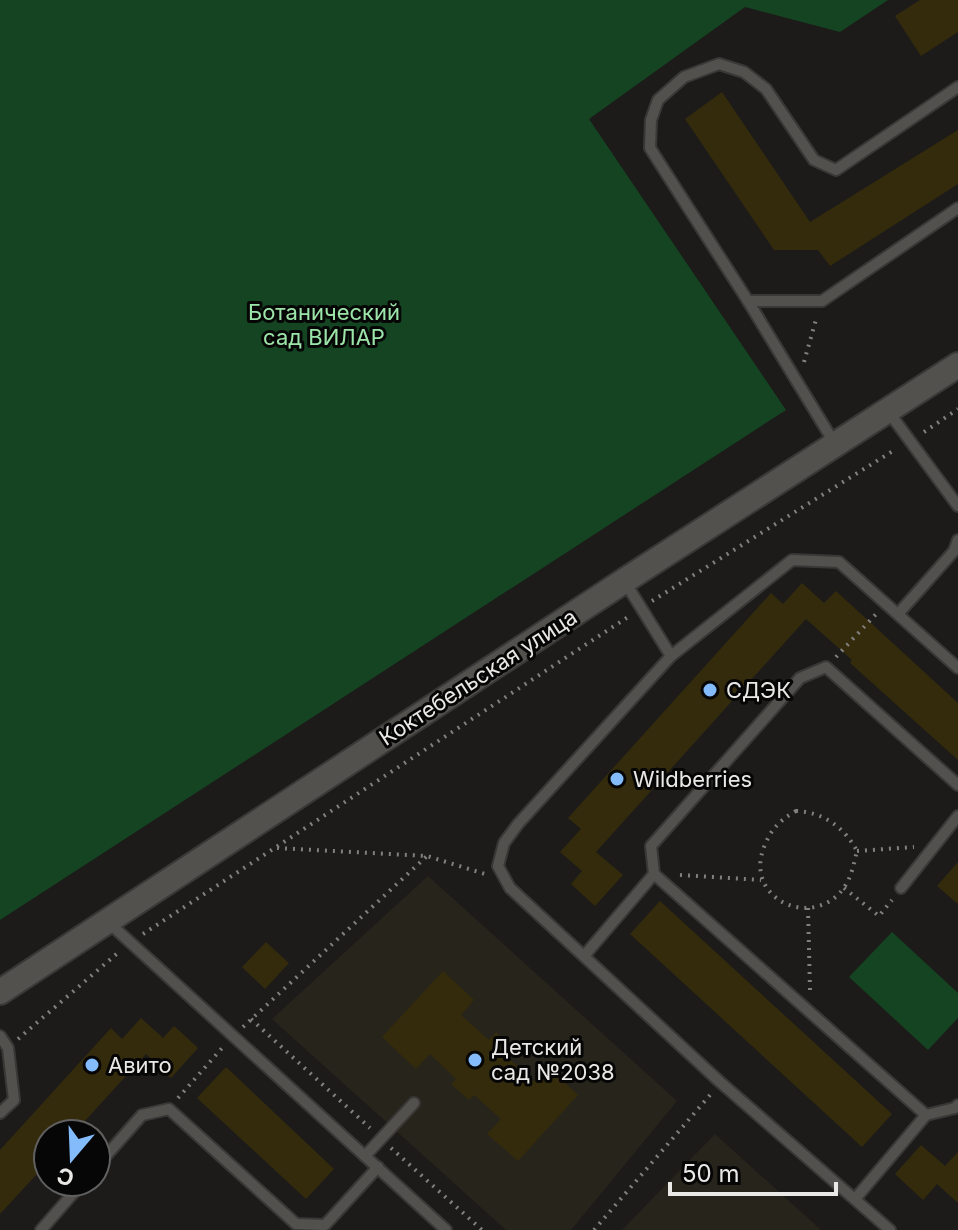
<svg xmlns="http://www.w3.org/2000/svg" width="958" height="1230" font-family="Inter,sans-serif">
<rect width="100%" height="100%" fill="#1c1b19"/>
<g fill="#27241c">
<polygon points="428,876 677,1101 571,1230 506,1230 272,1019"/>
<polygon points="715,1134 821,1230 622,1230"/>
</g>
<g fill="#144421">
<polygon points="0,0 888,0 840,32 745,7 589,119 786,410 0,920"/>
<polygon points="892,932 958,993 958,1018 928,1050 849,977"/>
</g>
<g fill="#342b0c">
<polygon points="920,0 958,0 958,32 921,56 895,16"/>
<polygon points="722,92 810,222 958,130 958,184 830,266 818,250 774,250 685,119"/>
<polygon points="802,583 824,603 836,591 958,703 958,760 850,663 852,660 806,619 596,852 623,875 595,906 571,884 582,871 560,852 581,829 568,818 771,593 783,604"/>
<polygon points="958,862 958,904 937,886"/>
<polygon points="660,901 892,1114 862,1147 630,934"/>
<polygon points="266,942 289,963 265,989 242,967"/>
<polygon points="443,971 474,1000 461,1015 489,1040 496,1032 515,1051 508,1058 534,1081 548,1067 578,1095 518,1161 487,1134 501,1119 474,1095 469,1100 451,1084 456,1079 430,1054 416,1069 382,1037"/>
<polygon points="141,1018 163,1038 174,1026 198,1048 171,1078 146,1054 73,1134 48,1134 48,1162 0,1214 0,1150 111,1028 122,1039"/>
<polygon points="226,1067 334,1169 306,1199 197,1098"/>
<polygon points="921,1145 945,1166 958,1152 958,1203 937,1184 923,1200 895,1174"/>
</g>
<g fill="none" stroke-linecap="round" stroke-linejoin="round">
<g stroke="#393836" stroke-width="14">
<g id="lane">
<polyline points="748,301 822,301 958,208"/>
<polyline points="888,411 958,506"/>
<polyline points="835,444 748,301 650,148 651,120 658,100 684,77 719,64 744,72 766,89 814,160 836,170 958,87"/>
<polyline points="625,582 671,656 518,824 504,843 498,866 510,888 720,1082 890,1230"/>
<polyline points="898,614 954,551 958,540"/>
<polyline points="671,656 792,560 839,562 958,668"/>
<polyline points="901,888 958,816"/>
<polyline points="108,922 446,1230"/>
<polyline points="584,956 654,874"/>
<polyline points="0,1036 8,1048 14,1100 0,1113"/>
<polyline points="926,1115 654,874 651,846 800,678 826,667 958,785"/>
<polyline points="365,1156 414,1103"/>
<polyline points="96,1167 142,1115 169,1109 296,1224 325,1225 378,1167"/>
<polyline points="855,1199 926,1115 955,1108 958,1105"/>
<polyline points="41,1230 83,1182"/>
</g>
</g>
<g stroke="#393836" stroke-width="28">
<polyline id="secondary" points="0,992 624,581 958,365"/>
</g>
<g stroke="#81807e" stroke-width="4" stroke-dasharray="2 6" stroke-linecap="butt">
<polyline points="804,362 817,316"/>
<polyline points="924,432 958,409"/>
<polyline points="652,601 896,449"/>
<polyline points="836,657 877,613"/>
<path d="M796 811C823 812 844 827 857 851 854 863 852 875 845 886 816 931 743 901 764 847 771 829 780 820 796 811Z"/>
<polyline points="277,848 427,856 485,874"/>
<polyline points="857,851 914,847"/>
<polyline points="680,875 761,880"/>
<polyline points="844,888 879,916 892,900"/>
<polyline points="808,908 810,990"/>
<polyline points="143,934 628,617"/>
<polyline points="251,1019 370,1128"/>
<polyline points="243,1027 427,856"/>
<polyline points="18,1039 120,951"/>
<polyline points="178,1098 223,1047"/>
<polyline points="391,1148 482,1230"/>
<polyline points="594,1230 710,1095"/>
</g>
<use href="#lane" stroke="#52514e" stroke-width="10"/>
<use href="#secondary" stroke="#52514e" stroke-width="24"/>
</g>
<g fill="#84bcfb" stroke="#060606" stroke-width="3">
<circle cx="710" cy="690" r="8"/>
<circle cx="617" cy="779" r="8"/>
<circle cx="475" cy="1060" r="8"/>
<circle cx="92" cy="1065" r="8"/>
</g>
<g text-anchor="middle" stroke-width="6" stroke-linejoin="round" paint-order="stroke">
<g font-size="22" fill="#9ce5a9" stroke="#060606">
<text x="324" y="320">Ботанический<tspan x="324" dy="25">сад ВИЛАР</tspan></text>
</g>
<g font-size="22" fill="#e9e8e6" stroke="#060606">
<text transform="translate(478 677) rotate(-33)" y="8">Коктебельская улица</text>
</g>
<g font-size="22" fill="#e9e8e6" stroke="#060606" text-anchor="start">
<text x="726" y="698">СДЭК</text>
<text x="633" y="787">Wildberries</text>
<text x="491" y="1055">Детский<tspan x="491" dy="25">сад №2038</tspan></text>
<text x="108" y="1073">Авито</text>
</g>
</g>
<g transform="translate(72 1158) rotate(199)"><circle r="38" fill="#060606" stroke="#616060" stroke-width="2"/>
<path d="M0-6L14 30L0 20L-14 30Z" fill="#84bcfb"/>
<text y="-12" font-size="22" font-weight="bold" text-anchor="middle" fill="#e9e8e6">С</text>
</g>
<path d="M670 1182v12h166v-12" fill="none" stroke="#e9e8e6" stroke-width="4"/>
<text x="682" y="1182" font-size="24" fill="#e9e8e6" stroke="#060606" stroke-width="6" paint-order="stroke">50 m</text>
</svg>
